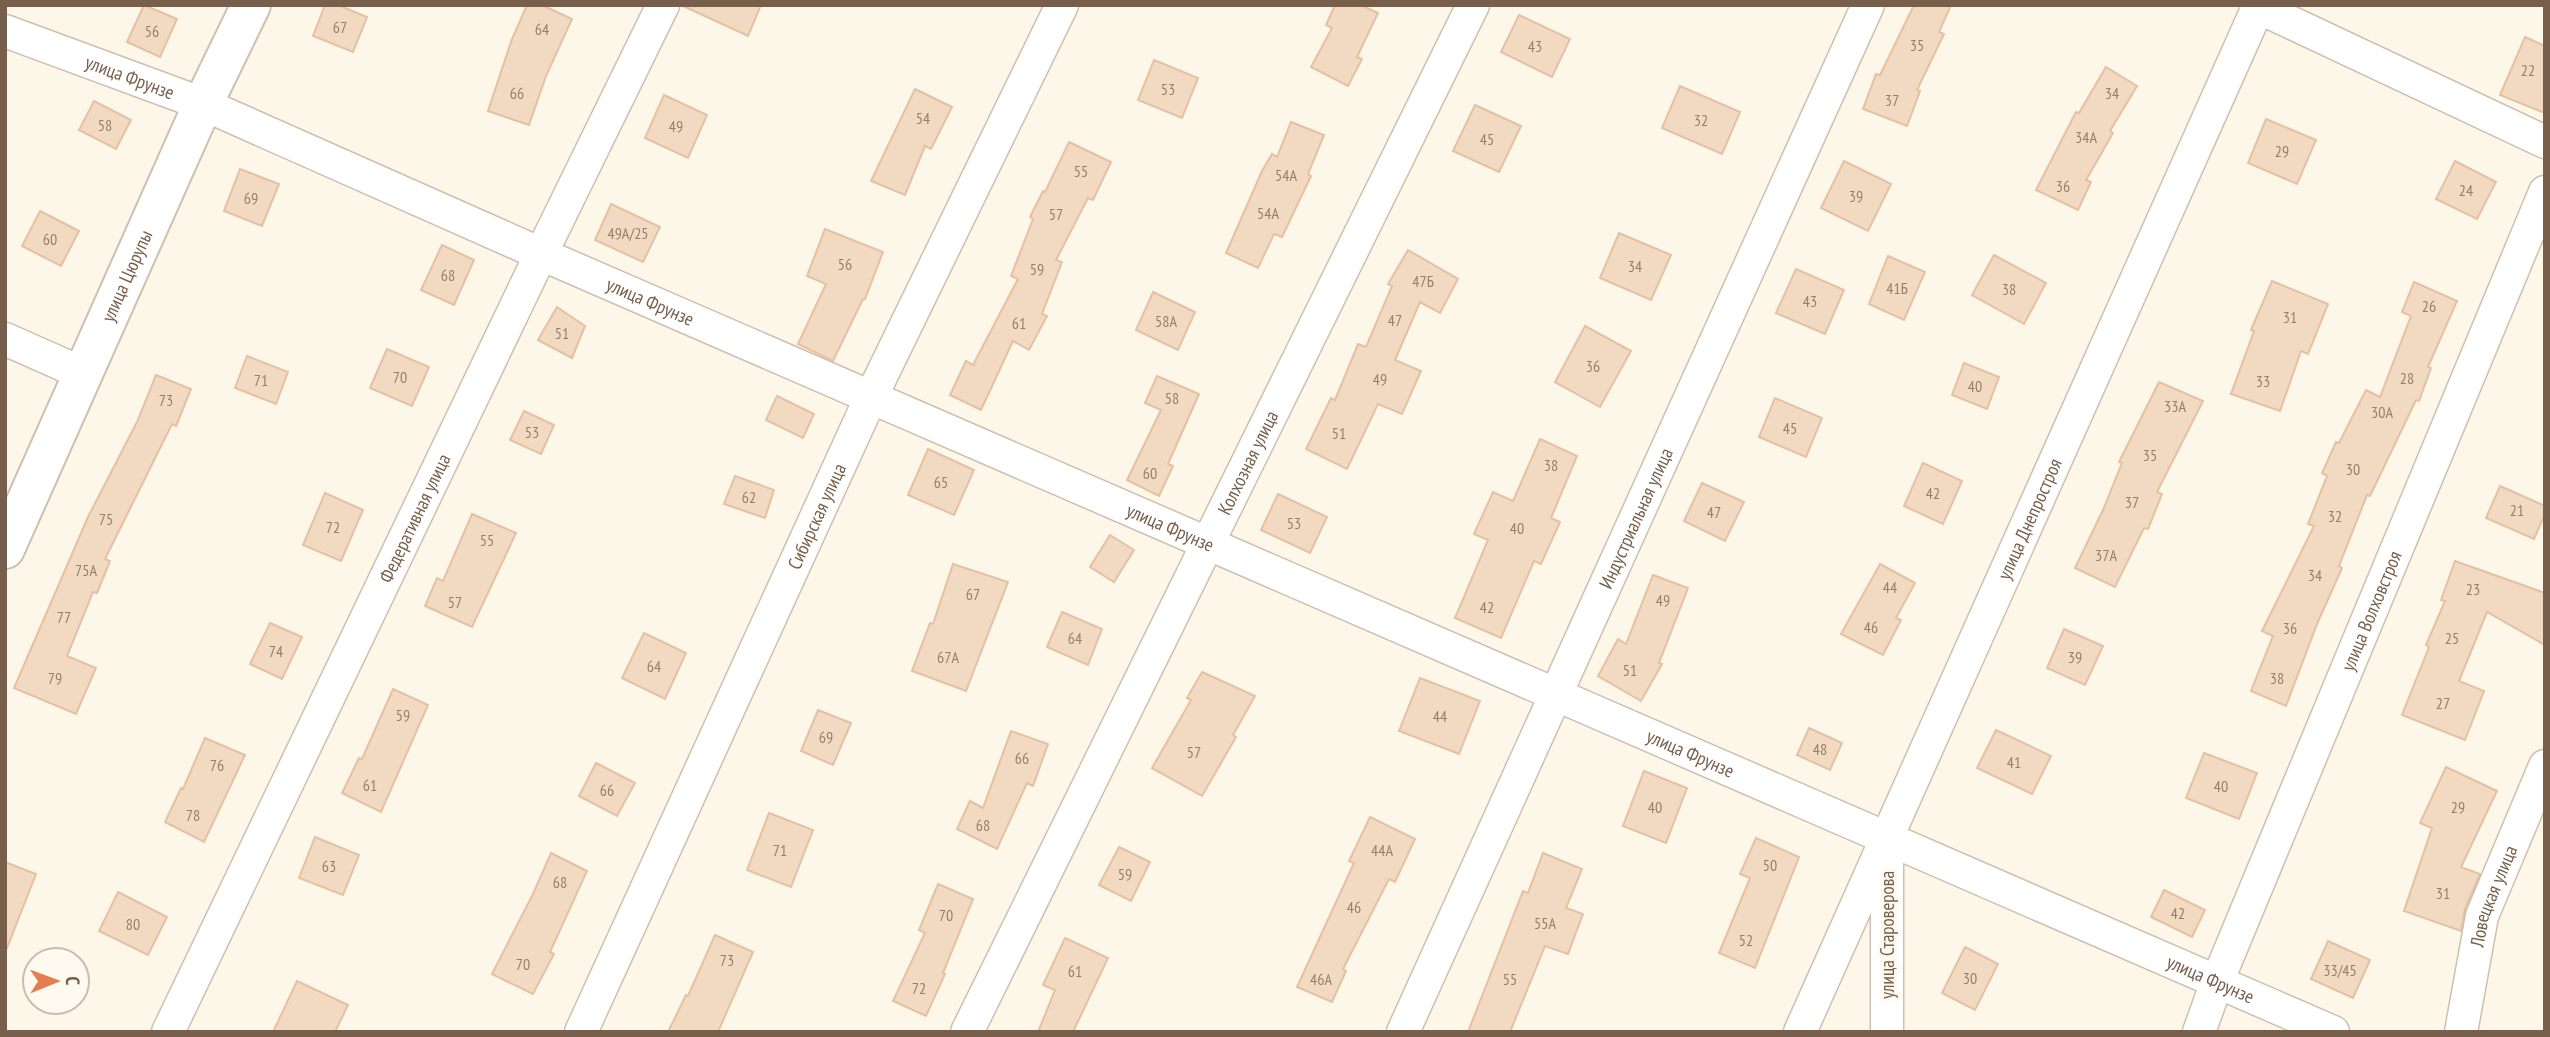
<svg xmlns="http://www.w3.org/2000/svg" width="2550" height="1037" font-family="'PT Sans Narrow',sans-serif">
<rect width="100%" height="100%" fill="#fcf7e9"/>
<g fill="#f2d9c1" stroke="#e4c1a1" stroke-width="2">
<polygon points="144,5 177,19 160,57 127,42"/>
<polygon points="325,5 338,5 367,17 353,52 313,36"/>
<polygon points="527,5 542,5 572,19 546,76 529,125 488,111 512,39"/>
<polygon points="681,5 761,5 748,36"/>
<polygon points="1335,5 1361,5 1378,13 1357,57 1362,59 1348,86 1311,67 1332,28 1326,25"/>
<polygon points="1914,5 1951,5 1939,32 1944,34 1917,90 1920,91 1907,126 1863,109 1876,74 1880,75"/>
<polygon points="1519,15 1570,39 1552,77 1501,52"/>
<polygon points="2525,37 2545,46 2545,113 2500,95"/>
<polygon points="1154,60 1198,78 1182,118 1138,100"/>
<polygon points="2106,67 2137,86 2110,131 2113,133 2086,180 2091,182 2078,210 2036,190 2076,112 2079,113"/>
<polygon points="1680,86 1740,112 1722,154 1662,128"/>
<polygon points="915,89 952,107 931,149 925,146 905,195 871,181"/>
<polygon points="664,95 707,115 688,158 645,138"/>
<polygon points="94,101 131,120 116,149 79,130"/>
<polygon points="1475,105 1521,126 1499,172 1453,151"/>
<polygon points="2266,119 2316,140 2297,184 2248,163"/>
<polygon points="1291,122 1324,135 1308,174 1311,176 1282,237 1274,234 1258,268 1226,253 1262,171 1272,154 1277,157"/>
<polygon points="1069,142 1111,162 1093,200 1088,198 1056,260 1062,262 1042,314 1047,316 1029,350 1013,341 981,410 950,395 966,361 973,365 1018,279 1011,276 1033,219 1030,217 1043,191 1045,192"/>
<polygon points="1844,161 1891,184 1868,231 1821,208"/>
<polygon points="2455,161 2496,182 2477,219 2436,199"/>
<polygon points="240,169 279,184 262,226 224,211"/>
<polygon points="611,204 660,227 643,262 595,240"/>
<polygon points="40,211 79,231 61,266 22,246"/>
<polygon points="825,229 883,252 865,299 863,299 833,361 798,344 826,284 807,276"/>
<polygon points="1619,233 1671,255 1651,300 1600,278"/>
<polygon points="442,245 474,260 454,305 421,290"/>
<polygon points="1408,250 1458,279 1440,313 1420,302 1395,360 1421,371 1402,414 1378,404 1347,469 1306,449 1331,398 1335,400 1358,344 1366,347 1392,286 1388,284"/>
<polygon points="1994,255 2046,283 2024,324 1972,295"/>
<polygon points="1888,256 1925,272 1904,320 1869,304"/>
<polygon points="1796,269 1844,290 1825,334 1776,313"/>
<polygon points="2272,281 2328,304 2308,354 2301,351 2280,411 2231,394 2254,331 2251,330"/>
<polygon points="2414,282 2457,301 2428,367 2431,368 2419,401 2416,400 2370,496 2367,495 2339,566 2342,568 2317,624 2286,706 2251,691 2273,636 2262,631 2314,526 2308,524 2327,476 2322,473 2336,442 2339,443 2366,390 2380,397 2411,316 2402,312"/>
<polygon points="1153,292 1195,312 1178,350 1136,330"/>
<polygon points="557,307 585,326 572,358 538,340"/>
<polygon points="1585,326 1631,351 1600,407 1555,382"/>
<polygon points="387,349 429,367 412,406 370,388"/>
<polygon points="247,356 288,372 276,404 235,388"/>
<polygon points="1964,363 1999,377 1987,409 1952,395"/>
<polygon points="156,375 191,389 176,426 172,424 105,559 110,561 97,593 93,592 67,656 96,668 76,714 14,688 88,517 137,422"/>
<polygon points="1157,376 1199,394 1168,464 1173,466 1159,496 1127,480 1161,410 1145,403"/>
<polygon points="2159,382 2203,401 2157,492 2162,494 2148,529 2144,528 2115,587 2075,568 2103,510 2122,463 2119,462"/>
<polygon points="777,396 814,414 803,438 766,420"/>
<polygon points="1775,398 1822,418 1806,457 1759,437"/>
<polygon points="524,411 554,425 541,454 510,440"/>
<polygon points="1540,439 1577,456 1551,518 1560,522 1541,564 1534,561 1501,638 1455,618 1488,540 1474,534 1493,492 1513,501"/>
<polygon points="928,449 974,470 954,515 908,495"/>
<polygon points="1923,463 1962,481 1943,524 1904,506"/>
<polygon points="735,476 774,490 765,518 724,504"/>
<polygon points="1702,483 1744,502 1725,541 1684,521"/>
<polygon points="2500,486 2545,506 2545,514 2534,539 2486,518"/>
<polygon points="325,493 363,510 341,561 303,545"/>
<polygon points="1278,494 1327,517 1310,553 1261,530"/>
<polygon points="472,514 516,533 472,627 425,606 437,578 443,581"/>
<polygon points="1110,535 1134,550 1114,582 1090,567"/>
<polygon points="2455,561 2545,593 2545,645 2487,612 2459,681 2484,691 2465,740 2402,715 2429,647 2426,645 2445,601 2441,600"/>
<polygon points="953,564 1008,582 966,691 912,671 930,623 933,624"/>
<polygon points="1880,564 1915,583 1896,618 1901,620 1883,655 1841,634"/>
<polygon points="1653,575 1688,588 1659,663 1662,664 1641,701 1598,676 1618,639 1626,644"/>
<polygon points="1062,612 1102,629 1088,665 1047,647"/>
<polygon points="270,623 302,637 282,679 250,664"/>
<polygon points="2064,629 2103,646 2085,685 2047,668"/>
<polygon points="644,633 686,653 665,699 622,678"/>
<polygon points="1202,672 1255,696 1233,735 1236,737 1202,796 1152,768 1191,700 1187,698"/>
<polygon points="1420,678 1480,701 1459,754 1399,731"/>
<polygon points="393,689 428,705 381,812 342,793 359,758 362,759"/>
<polygon points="818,710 851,723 833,765 801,751"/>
<polygon points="1809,728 1842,743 1830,770 1797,755"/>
<polygon points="1996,730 2051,756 2032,794 1977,768"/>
<polygon points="1011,731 1048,744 1033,786 1027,783 997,849 957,829 970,801 983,808"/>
<polygon points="205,738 245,755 204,842 165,822 181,788 183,789"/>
<polygon points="2204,753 2257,773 2239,819 2186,798"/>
<polygon points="596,763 635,783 617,816 579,796"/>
<polygon points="2446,767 2497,791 2461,867 2480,874 2465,909 2461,931 2404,911 2432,828 2420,823"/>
<polygon points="1644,771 1687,788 1666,843 1623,826"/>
<polygon points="769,813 813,830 791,887 747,870"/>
<polygon points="1370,817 1415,839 1395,882 1389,879 1343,969 1346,971 1332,1002 1297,987 1354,863 1349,861"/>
<polygon points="315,837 359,855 343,895 299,878"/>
<polygon points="1756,838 1799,857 1755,968 1719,953 1750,878 1740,874"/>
<polygon points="1119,847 1150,862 1131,901 1099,885"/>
<polygon points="551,853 587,871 550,952 554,954 533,994 492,974 533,894"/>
<polygon points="1543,853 1582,869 1566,908 1583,914 1568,954 1545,946 1510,1032 1468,1032 1523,891 1528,893"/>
<polygon points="5,862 36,874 7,948 5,948"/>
<polygon points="938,884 973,899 943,973 945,974 926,1016 893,1001 925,933 919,930"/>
<polygon points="2164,890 2205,910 2192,937 2151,917"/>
<polygon points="118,892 167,917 148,955 99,931"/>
<polygon points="715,935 753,952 718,1032 668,1032 686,995 688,996"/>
<polygon points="1065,938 1108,958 1073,1032 1038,1032 1055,990 1043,985"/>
<polygon points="2328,941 2370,960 2353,998 2311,979"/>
<polygon points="1965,947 1998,964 1975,1010 1942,993"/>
<polygon points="297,981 348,1005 335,1032 273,1032"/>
</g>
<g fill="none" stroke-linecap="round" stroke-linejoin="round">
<g stroke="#cfbfae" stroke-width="35">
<g id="minor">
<polyline points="2258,7 2545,142"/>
<path id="s1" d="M5 31 203 104 541 254 2333 1032"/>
<polyline points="5,339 84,374"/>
<polyline points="1887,850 1887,1032"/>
<path id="s2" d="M168 1032 541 254 663 5"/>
<path id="s3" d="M581 1032 871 397 1062 5"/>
<path id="s4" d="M967 1032 1473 5"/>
<path id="s5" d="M1403 1032 1868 5"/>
<path id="s6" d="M1800 1032 2259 5"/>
<path id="s7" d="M2199 1032 2217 982 2545 192"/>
<path id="s8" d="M2461 1032 2482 916 2545 766"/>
</g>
</g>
<g stroke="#cfbfae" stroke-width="42">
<g id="tertiary">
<path id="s9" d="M5 549 203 104 251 5"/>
</g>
</g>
<use href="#minor" stroke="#fff" stroke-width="32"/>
<use href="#tertiary" stroke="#fff" stroke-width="38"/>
</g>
<g text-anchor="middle" stroke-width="7" stroke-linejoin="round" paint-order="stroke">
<g font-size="16" fill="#967e69">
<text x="340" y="33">67</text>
<text x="542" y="35">64</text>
<text x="152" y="37">56</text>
<text x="1917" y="51">35</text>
<text x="1535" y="52">43</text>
<text x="2528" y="76">22</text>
<text x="1168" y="95">53</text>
<text x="517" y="99">66</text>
<text x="2112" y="99">34</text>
<text x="1892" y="106">37</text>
<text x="923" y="124">54</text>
<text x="1701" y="126">32</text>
<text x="105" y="131">58</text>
<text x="676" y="132">49</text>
<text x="2086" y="143">34А</text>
<text x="1487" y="145">45</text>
<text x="2282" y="157">29</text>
<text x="1081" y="177">55</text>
<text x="1286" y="181">54А</text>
<text x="2063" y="192">36</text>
<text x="2466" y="196">24</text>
<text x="1856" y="202">39</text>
<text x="251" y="204">69</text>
<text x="1268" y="219">54А</text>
<text x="1056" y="220">57</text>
<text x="628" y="239">49А/25</text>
<text x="50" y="245">60</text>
<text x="845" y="270">56</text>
<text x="1635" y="272">34</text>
<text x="1037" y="275">59</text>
<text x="448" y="281">68</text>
<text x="1423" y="287">47Б</text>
<text x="1897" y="294">41Б</text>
<text x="2009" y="295">38</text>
<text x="1810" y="307">43</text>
<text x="2429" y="312">26</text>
<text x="2290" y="323">31</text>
<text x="1395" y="326">47</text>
<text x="1166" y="327">58А</text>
<text x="1019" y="329">61</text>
<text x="562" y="339">51</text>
<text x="1593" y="372">36</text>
<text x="400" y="383">70</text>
<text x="2407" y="384">28</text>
<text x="1380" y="385">49</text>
<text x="261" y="386">71</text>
<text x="2263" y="387">33</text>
<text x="1975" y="392">40</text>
<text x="1172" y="404">58</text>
<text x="166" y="406">73</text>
<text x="2175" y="412">33А</text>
<text x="2382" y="418">30А</text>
<text x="1790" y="434">45</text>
<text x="532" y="438">53</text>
<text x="1339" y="439">51</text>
<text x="2150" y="461">35</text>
<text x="1551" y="471">38</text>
<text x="2353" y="475">30</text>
<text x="1150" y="479">60</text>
<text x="941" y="488">65</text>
<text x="1933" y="499">42</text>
<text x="749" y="503">62</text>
<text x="2132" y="508">37</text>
<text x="2517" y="516">21</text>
<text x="1714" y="518">47</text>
<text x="2335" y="522">32</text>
<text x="106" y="525">75</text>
<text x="1294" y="529">53</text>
<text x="333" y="533">72</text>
<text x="1517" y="534">40</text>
<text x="487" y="546">55</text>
<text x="2106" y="561">37А</text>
<text x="86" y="576">75А</text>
<text x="2315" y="581">34</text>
<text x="1890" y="593">44</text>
<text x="2473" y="595">23</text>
<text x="973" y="600">67</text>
<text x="1663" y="606">49</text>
<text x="455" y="608">57</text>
<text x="1487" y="613">42</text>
<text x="64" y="623">77</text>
<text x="1871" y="633">46</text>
<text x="2290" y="634">36</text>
<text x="1075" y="644">64</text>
<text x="2452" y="644">25</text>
<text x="276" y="657">74</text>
<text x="948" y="663">67А</text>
<text x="2075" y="663">39</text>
<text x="654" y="672">64</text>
<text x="1630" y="676">51</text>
<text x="55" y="684">79</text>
<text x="2277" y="684">38</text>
<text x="2443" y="709">27</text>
<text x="403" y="721">59</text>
<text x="1440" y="722">44</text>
<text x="826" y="743">69</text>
<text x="1820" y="755">48</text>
<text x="1194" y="758">57</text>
<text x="1022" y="764">66</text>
<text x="2014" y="768">41</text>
<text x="217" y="771">76</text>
<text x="370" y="791">61</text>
<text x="2221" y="792">40</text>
<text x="607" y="796">66</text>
<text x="1655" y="813">40</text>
<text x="2458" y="813">29</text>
<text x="193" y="821">78</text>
<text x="983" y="831">68</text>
<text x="780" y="856">71</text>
<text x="1382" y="856">44А</text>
<text x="1770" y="871">50</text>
<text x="329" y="872">63</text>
<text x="1125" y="880">59</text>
<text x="560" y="888">68</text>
<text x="2443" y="899">31</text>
<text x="1354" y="913">46</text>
<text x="2178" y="919">42</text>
<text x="946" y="921">70</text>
<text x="1545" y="929">55А</text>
<text x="133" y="930">80</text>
<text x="1746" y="946">52</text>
<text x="727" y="966">73</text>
<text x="523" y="970">70</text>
<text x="2340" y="976">33/45</text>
<text x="1075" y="977">61</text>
<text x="1970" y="984">30</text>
<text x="1321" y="985">46А</text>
<text x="1510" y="985">55</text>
<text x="919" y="994">72</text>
</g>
<g font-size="19" fill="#775f4c" stroke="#fffaf0">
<text dy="7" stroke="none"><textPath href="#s1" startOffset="133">улица Фрунзе</textPath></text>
<text dy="7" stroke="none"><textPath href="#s9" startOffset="299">улица Цюрупы</textPath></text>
<text dy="7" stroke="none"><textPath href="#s1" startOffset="700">улица Фрунзе</textPath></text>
<text dy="7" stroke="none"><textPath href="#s4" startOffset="635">Колхозная улица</textPath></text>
<text dy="7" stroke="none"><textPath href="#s3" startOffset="567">Сибирская улица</textPath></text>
<text dy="7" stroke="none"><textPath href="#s2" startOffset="570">Федеративная улица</textPath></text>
<text dy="7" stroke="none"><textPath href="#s5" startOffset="564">Индустриальная улица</textPath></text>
<text dy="7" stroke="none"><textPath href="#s6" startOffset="562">улица Днепростроя</textPath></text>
<text dy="7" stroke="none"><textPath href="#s1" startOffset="1267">улица Фрунзе</textPath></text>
<text dy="7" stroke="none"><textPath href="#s7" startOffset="455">улица Волховстроя</textPath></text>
<text dy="7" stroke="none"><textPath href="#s1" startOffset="1834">улица Фрунзе</textPath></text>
<text dy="7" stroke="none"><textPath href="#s8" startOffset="140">Ловецкая улица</textPath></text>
<text transform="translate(1887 935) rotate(-90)" y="7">улица Староверова</text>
<text dy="7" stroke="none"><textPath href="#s1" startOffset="2401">улица Фрунзе</textPath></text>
</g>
</g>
<rect width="2550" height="1037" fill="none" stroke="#775f4c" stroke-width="14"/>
<g transform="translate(56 981) rotate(89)"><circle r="33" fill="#fffaf0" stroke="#c9bcae" stroke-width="2"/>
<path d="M0-5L12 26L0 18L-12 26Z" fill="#e47e50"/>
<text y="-10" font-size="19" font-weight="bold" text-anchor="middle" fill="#775f4c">С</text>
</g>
</svg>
